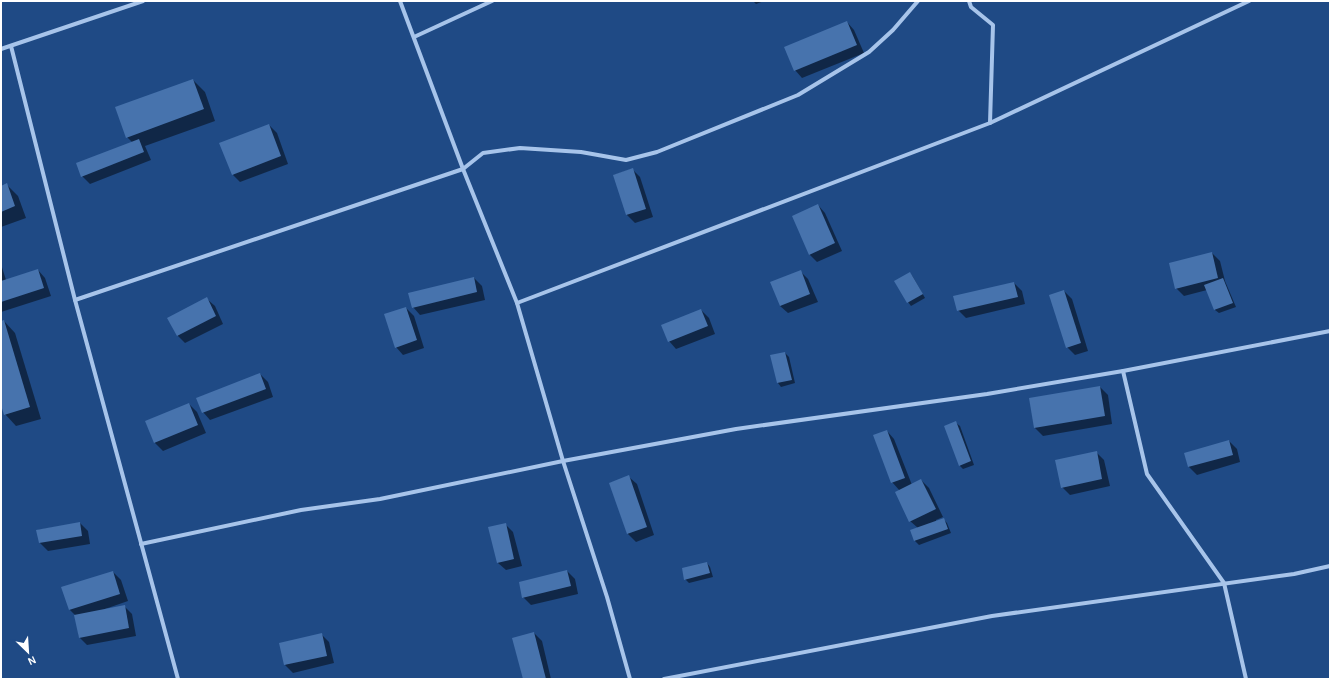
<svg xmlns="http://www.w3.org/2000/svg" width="1331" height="680" font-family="Karla,sans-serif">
<rect width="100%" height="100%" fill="#1f4a85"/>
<g fill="#0007">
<polygon points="753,1 764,1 756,4"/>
<polygon points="847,22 854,30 864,53 802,78 795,70"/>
<polygon points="193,80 205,92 215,121 145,146 151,160 90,184 82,176 132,142 127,137"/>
<polygon points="269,125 277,133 288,164 240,182 233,175"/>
<polygon points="632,169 640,177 653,217 635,223 627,215 614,175"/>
<polygon points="7,185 18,196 26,218 1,227 1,187"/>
<polygon points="818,205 825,213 842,251 817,262 809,254"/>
<polygon points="1212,253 1220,261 1225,281 1236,307 1219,313 1215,310 1207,290 1184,296 1176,288"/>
<polygon points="1,264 6,280 38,270 45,278 51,296 1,312"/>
<polygon points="800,271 808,279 818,302 788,313 780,306"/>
<polygon points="910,273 913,277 925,298 911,306 908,302"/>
<polygon points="474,278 482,286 485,300 420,315 413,307"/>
<polygon points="1014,283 1022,291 1025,304 966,318 958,310"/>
<polygon points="1064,291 1072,299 1088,351 1075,355 1067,347"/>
<polygon points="207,299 215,306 223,324 185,343 177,335"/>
<polygon points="406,308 414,316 424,348 403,355 396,347"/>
<polygon points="701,310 709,318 715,334 676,349 669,341"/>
<polygon points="4,321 15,333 41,419 16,426 5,414 1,401 1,322"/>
<polygon points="785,353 789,357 795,383 781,387 778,383"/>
<polygon points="260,374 268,382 273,397 210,420 203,412"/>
<polygon points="1100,387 1108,395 1112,424 1043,436 1035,428 1030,399"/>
<polygon points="189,404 197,412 206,433 163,451 155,443 146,422"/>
<polygon points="956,423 960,426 974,465 963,469 960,466"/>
<polygon points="887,431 894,439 912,485 921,480 929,488 943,517 936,520 936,522 943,519 947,523 951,533 919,545 915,541 911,531 918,528 910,521 900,491 892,482"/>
<polygon points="1229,441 1237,449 1240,462 1197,475 1189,467 1185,454"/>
<polygon points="1096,452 1104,460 1110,486 1070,495 1062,487"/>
<polygon points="629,477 637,484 654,535 636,542 628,534 610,483"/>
<polygon points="80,523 88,531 90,544 48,551 40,543 38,530"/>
<polygon points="505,524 513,532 522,566 506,570 498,563"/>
<polygon points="707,563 710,567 713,577 689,583 685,579"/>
<polygon points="567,571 575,579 578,594 531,605 523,597"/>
<polygon points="113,572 121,580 128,601 105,609 106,610 124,606 132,614 136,636 87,645 79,637 76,616 69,609"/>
<polygon points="534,633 542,641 551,679 524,679"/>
<polygon points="322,635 329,642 334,663 293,673 285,665"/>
</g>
<g fill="#4773ad">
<polygon points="847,21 857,45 794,71 784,47"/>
<polygon points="193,79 204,109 126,138 115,107"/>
<polygon points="269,124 281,156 232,175 219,143"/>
<polygon points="139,139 144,152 81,177 76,163"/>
<polygon points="633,168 646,209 626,215 613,175"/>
<polygon points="7,183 15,206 1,212 1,186"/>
<polygon points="818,204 835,243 809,255 792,216"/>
<polygon points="1212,252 1218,278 1175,289 1169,263"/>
<polygon points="38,269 44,288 1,302 1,281"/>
<polygon points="801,270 810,294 780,306 770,282"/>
<polygon points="910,272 923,294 907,303 894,281"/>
<polygon points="474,277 477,292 412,308 408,293"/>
<polygon points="1223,278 1233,303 1214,310 1204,285"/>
<polygon points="1014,282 1018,297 957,311 953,296"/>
<polygon points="1064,290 1081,343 1066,348 1049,295"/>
<polygon points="207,297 216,316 177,336 167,318"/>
<polygon points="406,307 417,340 395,348 384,314"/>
<polygon points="701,309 708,326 668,342 661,325"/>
<polygon points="4,320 30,407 4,415 1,405 1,321"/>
<polygon points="785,352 792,380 777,383 770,355"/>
<polygon points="260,373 266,389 202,413 196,398"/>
<polygon points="1100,386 1105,416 1034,428 1029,398"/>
<polygon points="189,403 198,425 154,443 145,421"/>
<polygon points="956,421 971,461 959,466 944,426"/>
<polygon points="887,430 905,478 891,483 873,435"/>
<polygon points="1229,440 1233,455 1188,467 1184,453"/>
<polygon points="1097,451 1102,479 1061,488 1055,460"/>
<polygon points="629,475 647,527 627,534 609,483"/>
<polygon points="921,479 936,509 909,522 895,492"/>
<polygon points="944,518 948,529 914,541 910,530"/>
<polygon points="80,522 82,536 39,543 36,530"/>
<polygon points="506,523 514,559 497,563 488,527"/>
<polygon points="707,562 710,573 684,580 682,568"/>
<polygon points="567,570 571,586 522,598 519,582"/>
<polygon points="113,571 120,594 69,610 61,587"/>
<polygon points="125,605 129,628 79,638 74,615"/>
<polygon points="534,632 546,679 523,679 512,638"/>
<polygon points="322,633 327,656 284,665 279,643"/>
</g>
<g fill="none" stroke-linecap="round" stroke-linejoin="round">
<g stroke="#a7c4ea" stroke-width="4">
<polyline points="400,1 463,169 517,303 563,461 607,597 630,679"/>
<polyline points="969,1 971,7 993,25 990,123"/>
<polyline points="414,37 492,1"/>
<polyline points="11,46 75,300 178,679"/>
<polyline points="1,49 143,1"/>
<polyline points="75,300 463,169 483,153 520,148 581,152 626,160 657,152 798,95 869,52 893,30 918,1"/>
<polyline points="517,303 990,123 1249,1"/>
<polyline points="1123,371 1147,474 1224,583 1246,679"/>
<polyline points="141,544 301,510 380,499 563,461 736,429 987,394 1123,371 1330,331"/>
<polyline points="664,679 992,616 1294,574 1330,566"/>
</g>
</g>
<rect width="1331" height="680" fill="none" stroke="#ffffff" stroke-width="4"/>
<g transform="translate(28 652) rotate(155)" stroke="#1f4a85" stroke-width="3" paint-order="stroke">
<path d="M0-3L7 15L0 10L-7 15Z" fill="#ffffff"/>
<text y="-6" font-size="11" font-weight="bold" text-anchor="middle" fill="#ffffff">N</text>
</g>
</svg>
